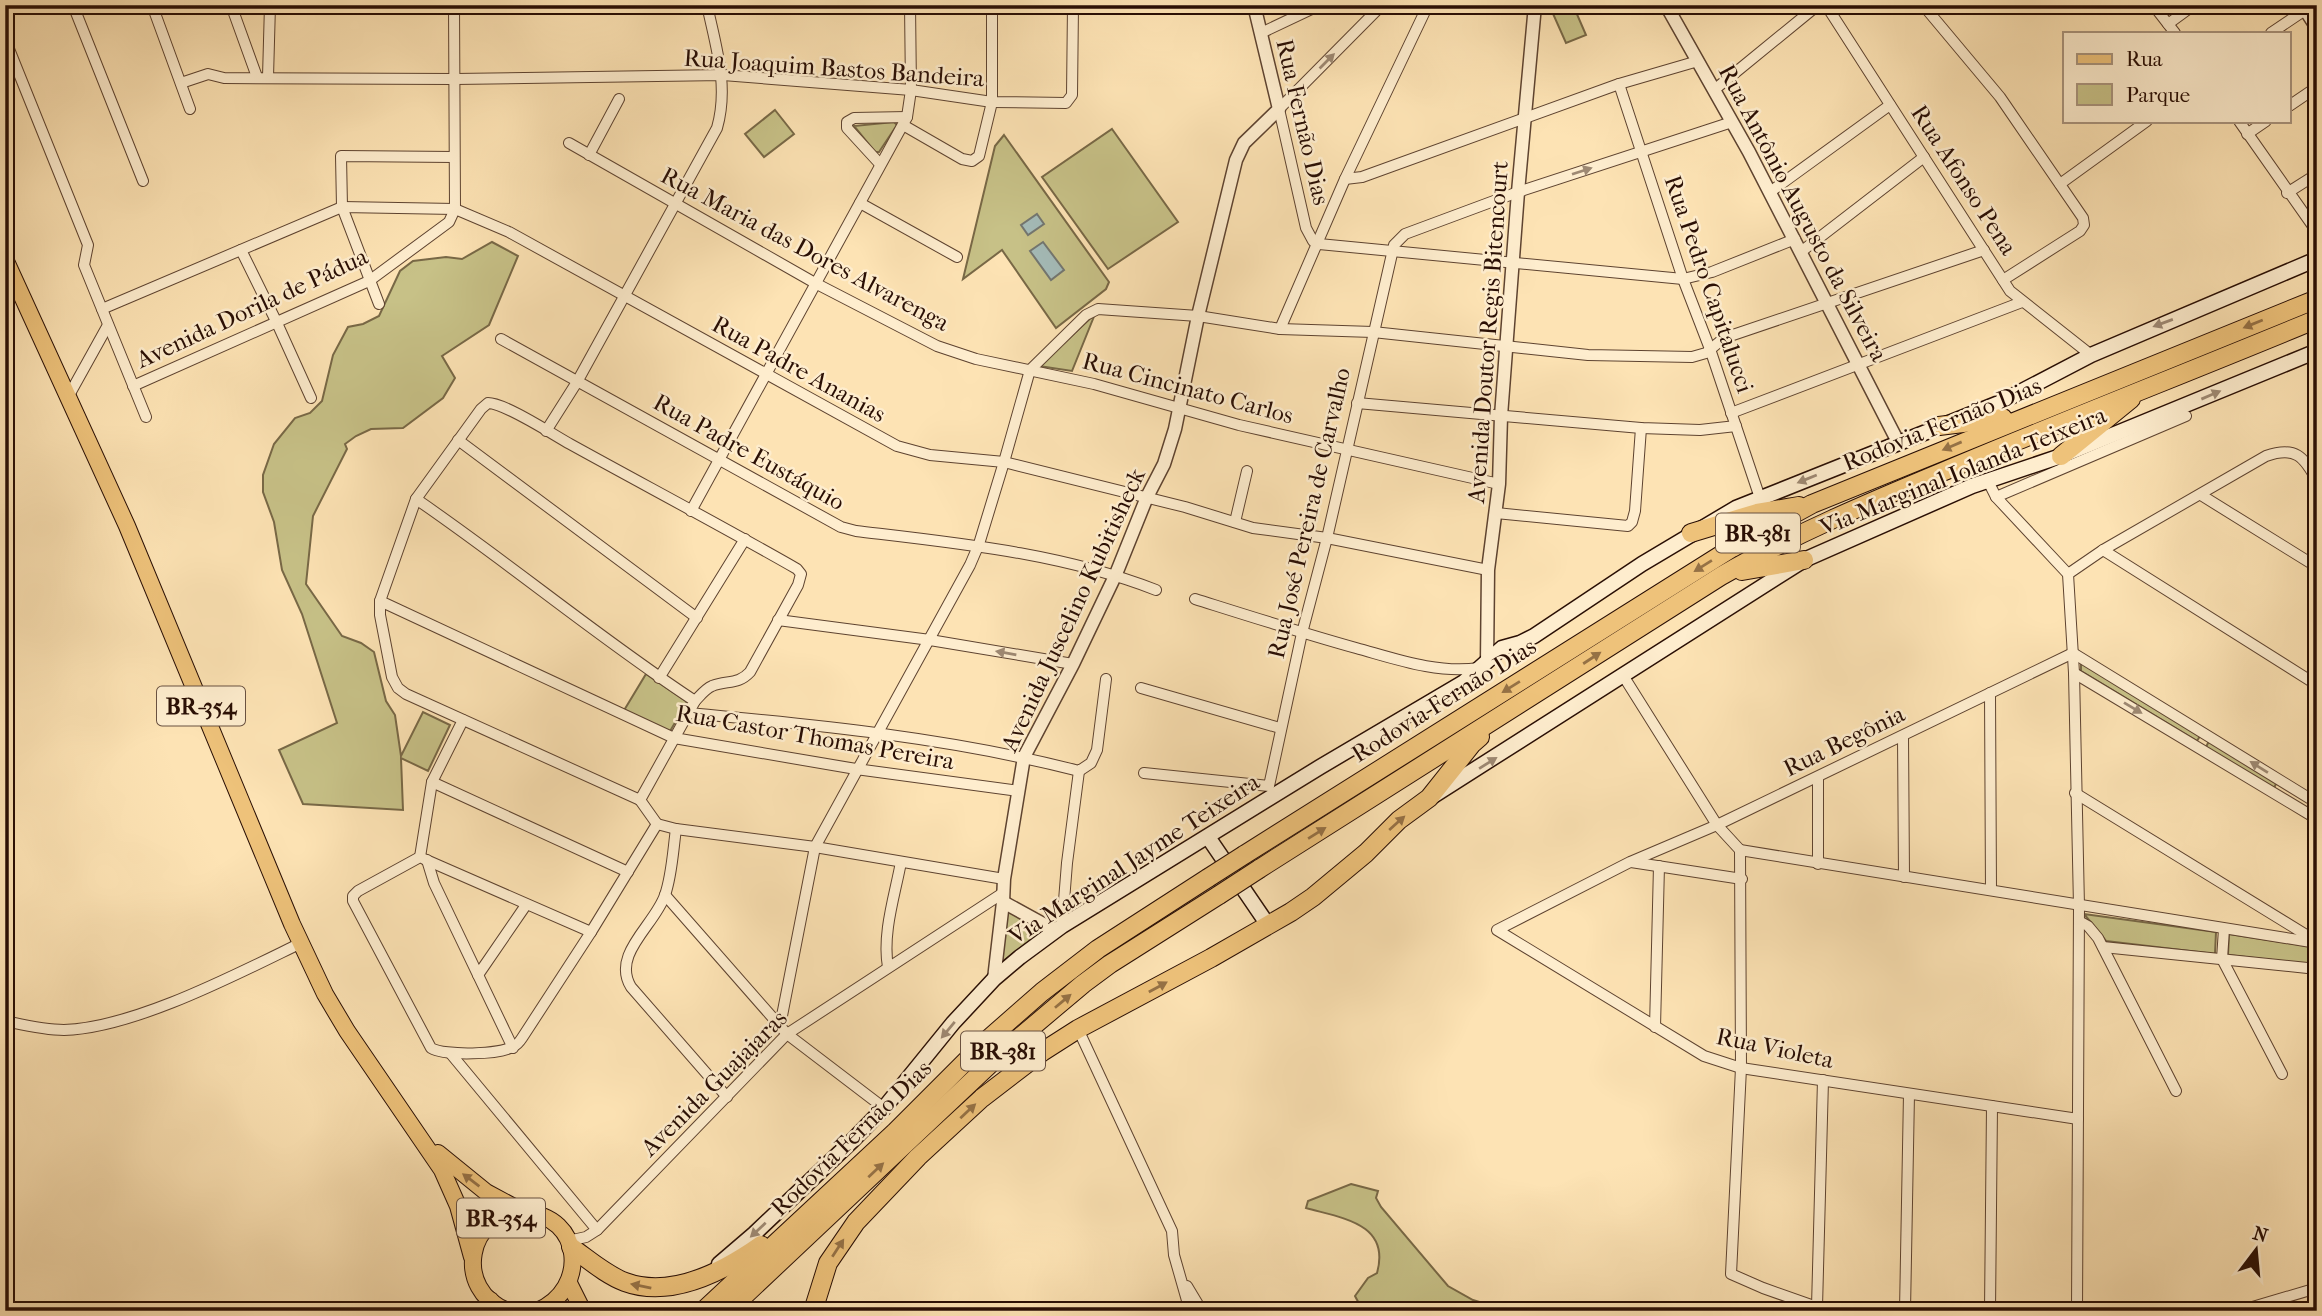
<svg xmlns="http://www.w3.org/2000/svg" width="2322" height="1316" font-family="'IM FELL French Canon',serif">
<rect width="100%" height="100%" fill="#fde3b4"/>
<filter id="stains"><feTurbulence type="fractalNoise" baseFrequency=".00286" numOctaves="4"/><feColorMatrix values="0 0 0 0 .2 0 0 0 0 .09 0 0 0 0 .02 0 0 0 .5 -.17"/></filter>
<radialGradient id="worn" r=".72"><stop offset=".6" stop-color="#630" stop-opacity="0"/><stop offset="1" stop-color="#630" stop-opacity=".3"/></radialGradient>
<g fill="#c7c187" stroke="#786846" stroke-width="2">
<polygon points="1554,5 1573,5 1586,35 1566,43 1550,7"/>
<polygon points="775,110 794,134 764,157 745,134"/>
<polygon points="894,122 897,125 879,152 875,152 854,126"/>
<polygon points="1112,129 1178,222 1108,269 1042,177"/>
<polygon points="1004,135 1109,282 1106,289 1056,328 1002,250 963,279 995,146"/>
<polygon points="492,242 518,256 489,325 442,356 455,378 443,398 403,428 371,429 356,436 345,444 347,449 313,516 306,584 342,636 361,643 374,652 386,701 395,715 401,756 423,712 450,725 428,771 401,758 403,810 303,804 279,750 337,723 302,614 282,570 274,522 263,492 263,475 274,444 295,418 310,413 322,401 333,355 348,327 363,324 379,316 400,271 413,261 446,257 462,259"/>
<polygon points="1095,314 1072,371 1039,366"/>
<polygon points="2081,663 2200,736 2197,741 2081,671"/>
<polygon points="646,674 687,702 669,733 623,712"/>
<polygon points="2209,741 2277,782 2274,788 2206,747"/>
<polygon points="1007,908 1045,930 1002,962"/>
<polygon points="2084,914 2216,932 2215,954 2106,941"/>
<polygon points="2229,934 2314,947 2317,952 2317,965 2228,955"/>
<path d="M1351 1184 1378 1191 1376 1198 1381 1207 1448 1286 1473 1300 1508 1311H1363L1355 1296 1368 1278 1377 1273C1391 1223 1341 1218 1306 1208L1308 1201Z"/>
</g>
<g fill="#a4bbb8" stroke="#737670" stroke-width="2">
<polygon points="1037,214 1044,224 1028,235 1021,225"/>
<polygon points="1043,242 1064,270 1051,280 1030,251"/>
</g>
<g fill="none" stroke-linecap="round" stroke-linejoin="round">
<g stroke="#5e4330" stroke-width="12">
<g id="minor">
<polyline points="73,5 143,181"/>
<polyline points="152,5 190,109"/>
<polyline points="231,5 257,77"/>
<polyline points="1382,5 1279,109 1306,228 1313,241 1319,244 1683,279 1712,272 1795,239"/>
<polyline points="1826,5 2010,291 2091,355"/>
<polyline points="1923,5 2000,97 2083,218 2084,225 2080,231 2003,280"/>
<polyline points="2154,6 2175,33"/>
<polyline points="2168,24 2194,5"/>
<polyline points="1261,33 1320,5"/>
<polyline points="2271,33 2305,10"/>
<polyline points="5,39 88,245 84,265 146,417"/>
<polyline points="268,77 270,5"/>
<polyline points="181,83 208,74 224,78 455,79 723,75 911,90 992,102 1066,103 1072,95 1073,5"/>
<polyline points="1619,84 1683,279 1710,349 1760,498"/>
<polyline points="1714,90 1818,5"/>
<polyline points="2289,106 2317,87"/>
<polyline points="2239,121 2317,232"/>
<polyline points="903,125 962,159 972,161 979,156 992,102 992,5"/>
<polyline points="2247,134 2266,121"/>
<polyline points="569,143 815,283 937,346 976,359 1094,384 1239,425 1499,484"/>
<polyline points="589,155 619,99"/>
<polyline points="880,164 847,128 847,122 854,118 907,117"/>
<polyline points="1345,179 1362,177 1619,84 1698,61"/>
<polyline points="2060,184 2147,121"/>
<polyline points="1770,192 1890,105"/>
<polyline points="2287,193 2317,174"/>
<polyline points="860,203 957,257"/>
<polyline points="241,250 277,323 311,398"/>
<polyline points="1802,251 1924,157"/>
<polyline points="379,304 342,207 341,156 454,157"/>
<polyline points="102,309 342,207 455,209 509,232 897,446 930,455 1004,462 1185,507 1253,528 1327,538 1488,570"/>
<polyline points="1280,329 1345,179 1428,5"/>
<path d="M501 339 841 527 856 531C957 543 1061 553 1156 590"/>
<polyline points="133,386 369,281 449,222 455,209 454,5"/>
<polyline points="68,397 108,325"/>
<path d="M488 403C505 403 552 434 570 444 646 486 722 526 797 569L801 574 798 585 750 672C738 685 727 680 712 686 705 689 700 696 695 701L640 800 406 694 398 688 392 677 380 615V601L416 499 481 409Z"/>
<polyline points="1357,403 1641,428 1700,430 1736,426"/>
<polyline points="1731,413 2022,302"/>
<path d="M546 431 577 382 717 128C729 86 716 47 707 5"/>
<polyline points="458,440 697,618"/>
<polyline points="1988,481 1996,497 2068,574 2074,673 2079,906 2077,1311"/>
<polyline points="2201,495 2317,567"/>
<polyline points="1996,497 2186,416"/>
<path d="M416 499C511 564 599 638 695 701"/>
<polyline points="691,511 907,117 911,90 910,5"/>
<polyline points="1496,513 1628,526 1632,522 1635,511 1641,428"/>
<polyline points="1235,522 1247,471"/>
<polyline points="2103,550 2317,685"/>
<path d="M2068 574 2103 550 2266 456C2295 446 2304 456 2317 481"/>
<path d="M1195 599C1249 616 1302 633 1356 648 1396 659 1437 674 1479 668"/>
<polyline points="380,601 674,738 856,769 1019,791"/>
<polyline points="778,620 930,640 1073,664"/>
<polyline points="2074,673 2317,819"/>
<polyline points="1624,677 1717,825 1740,850"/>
<polyline points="659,678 745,539"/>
<polyline points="1141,688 1280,728"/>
<polyline points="1990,693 1991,890"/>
<path d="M688 713C819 725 951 738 1079 771L1091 763 1097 750 1106 679"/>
<polyline points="1903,736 1904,877"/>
<polyline points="1144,773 1269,786 1302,633 1327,538 1394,245 1405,234 1518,192 1732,122"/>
<polyline points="1818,777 1818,864"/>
<polyline points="432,782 628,872"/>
<polyline points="2075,793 2316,941"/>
<polyline points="640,800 657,824"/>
<polyline points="657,824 676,829 815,847 1004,879"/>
<path d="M676 829C673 850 672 875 665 895 655 925 611 954 631 987L727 1097"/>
<polyline points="1740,850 2317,943"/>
<polyline points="1740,850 1741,1068 1731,1274 1763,1288 1828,1311"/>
<path d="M420 857 358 891 353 896V901L431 1048C444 1056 501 1055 514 1046 517 1045 520 1041 522 1038L591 932 657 824"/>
<polyline points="420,857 432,782 463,720"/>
<polyline points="424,859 591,932"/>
<polyline points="427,860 434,883 513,1048"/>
<polyline points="1631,862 1742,879"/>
<polyline points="665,895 787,1034 884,1108"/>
<polyline points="2079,921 2088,926 2098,938 2176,1091"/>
<polyline points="1062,926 1067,863 1079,771"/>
<polyline points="2224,929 2222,959 2282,1074"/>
<polyline points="2103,947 2317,969"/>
<path d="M888 967C882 933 895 895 901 862"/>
<polyline points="478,975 526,905"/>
<path d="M5 1021C24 1025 44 1030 64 1030 134 1028 237 974 301 943"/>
<polyline points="780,1026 815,847 970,565 979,544 1004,462 1030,370 1086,315 1098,309 1198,316 1280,329 1373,332 1588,355 1692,357 1706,353 1724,338 1984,250"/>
<polyline points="1655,1027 1659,866"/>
<polyline points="1078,1029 1172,1231 1174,1255 1190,1311"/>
<polyline points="451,1054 597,1230"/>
<polyline points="2078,1119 1741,1068 1704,1056 1497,930 1630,862 1717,825 2073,653 2317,803"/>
<polyline points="568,1241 586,1237 597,1230 787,1034 1003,893"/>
<polyline points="1187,1286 1202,1311"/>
<polyline points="1817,1307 1823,1080"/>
<polyline points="1905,1311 1909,1094"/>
<polyline points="1990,1311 1992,1106"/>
<polyline points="2239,1311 2317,1288"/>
</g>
</g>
<g stroke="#5e4330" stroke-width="15">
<g id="tertiary">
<polyline points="1666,5 1749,152 1898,442"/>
<polyline points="2302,5 2317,28"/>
<polyline points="1487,662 1488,570 1499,484 1501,416 1518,192 1535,5"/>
<polyline points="1003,902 1056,931"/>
<polyline points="994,979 1003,902 1004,879 1024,757 1073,664 1116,574 1147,497 1164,464 1175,429 1198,316 1236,160 1244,143 1279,109 1254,5"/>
</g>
</g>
<g stroke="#290e04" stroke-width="17">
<g id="secondary">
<polyline points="1433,796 1804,560 1972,486 2061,456 2317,351"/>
<polyline points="1208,837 1268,925"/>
<polyline points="719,1264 754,1234 852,1141 884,1108 953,1023 994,979 1020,957 1062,926 1320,767 1464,682 1502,648 1520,643 1534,636 1642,564 1736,508 1999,403 2091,355 2317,259"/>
</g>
</g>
<g stroke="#290e04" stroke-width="18">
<g id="primary">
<polyline points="5,259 127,526 292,924 325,994 347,1031 442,1170 458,1206 472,1257"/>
<polyline points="438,1153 486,1192 525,1213"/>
<polyline points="569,1283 583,1311"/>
<path d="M508 1311C452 1291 467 1210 525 1213 582 1215 590 1289 537 1311"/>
</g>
</g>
<g stroke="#290e04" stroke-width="20">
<g id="motorway">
<polyline points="1939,426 2003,418"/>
<polyline points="2061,456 2131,399"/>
<polyline points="1691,533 1757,513 1799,506"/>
<polyline points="1742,571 1804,560"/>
<polyline points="1244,855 1732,548 1812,504 2317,299"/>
<path d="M1259 869 1721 576C1794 534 1870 502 1947 470 2070 418 2194 370 2317 319"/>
<path d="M571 1247C588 1259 606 1275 625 1282 671 1299 724 1271 761 1245"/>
<polyline points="490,1301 491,1311"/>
<polyline points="703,1311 895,1132 985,1042 1042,992 1098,949 1208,878"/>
<polyline points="728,1311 1006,1049 1083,984 1110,964 1219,895"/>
<polyline points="813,1311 828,1263 856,1222 918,1157 982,1098 1042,1052 1078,1029 1211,958 1291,912 1313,897 1366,853 1399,820 1429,798 1472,744 1480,737"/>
</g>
</g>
<use href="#minor" stroke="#feedce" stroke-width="10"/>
<use href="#tertiary" stroke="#feedce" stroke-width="12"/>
<use href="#secondary" stroke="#feedce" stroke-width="14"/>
<use href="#primary" stroke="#eec27a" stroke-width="16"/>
<use href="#motorway" stroke="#eec27a" stroke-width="18"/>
<g stroke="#290e04" stroke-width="20" stroke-linecap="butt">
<g id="motorway-bridge">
<polyline points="1208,878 1244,855"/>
<polyline points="1219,895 1259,869"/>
</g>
</g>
<use href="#motorway-bridge" stroke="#eec27a" stroke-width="18"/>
</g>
<defs><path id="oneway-solid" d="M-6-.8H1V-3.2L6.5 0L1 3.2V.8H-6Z" transform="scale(1.75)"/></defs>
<g fill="#9e8973">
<use href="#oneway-solid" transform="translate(1327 61) rotate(-45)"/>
<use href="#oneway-solid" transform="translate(1582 171) rotate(-18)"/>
<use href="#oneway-solid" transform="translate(2163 323) rotate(160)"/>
<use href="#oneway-solid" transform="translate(2211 395) rotate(-23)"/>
<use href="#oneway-solid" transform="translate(1807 479) rotate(158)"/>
<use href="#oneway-solid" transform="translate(1006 653) rotate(-170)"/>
<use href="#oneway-solid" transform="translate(2133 708) rotate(31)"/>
<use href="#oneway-solid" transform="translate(1488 763) rotate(-32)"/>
<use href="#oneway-solid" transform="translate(2259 767) rotate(-148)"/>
<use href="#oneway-solid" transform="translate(948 1030) rotate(130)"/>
<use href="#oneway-solid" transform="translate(758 1230) rotate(137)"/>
</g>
<g fill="#957145">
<use href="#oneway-solid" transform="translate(2253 324) rotate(158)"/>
<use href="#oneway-solid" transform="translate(1952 446) rotate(157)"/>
<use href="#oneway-solid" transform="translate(1703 566) rotate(148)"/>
<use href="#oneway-solid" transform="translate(1592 658) rotate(-33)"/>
<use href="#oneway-solid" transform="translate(1511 687) rotate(148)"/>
<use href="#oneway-solid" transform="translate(1397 823) rotate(-42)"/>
<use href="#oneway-solid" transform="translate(1317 833) rotate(-32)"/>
<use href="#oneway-solid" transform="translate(1158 987) rotate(-29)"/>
<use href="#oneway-solid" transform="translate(1063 1001) rotate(-40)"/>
<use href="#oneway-solid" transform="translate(968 1111) rotate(-43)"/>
<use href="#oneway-solid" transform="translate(876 1170) rotate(-43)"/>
<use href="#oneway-solid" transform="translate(471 1180) rotate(-143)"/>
<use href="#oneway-solid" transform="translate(838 1248) rotate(-57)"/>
<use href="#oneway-solid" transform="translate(641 1286) rotate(-169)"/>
</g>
<g text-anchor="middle" stroke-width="5" stroke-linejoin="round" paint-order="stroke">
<g fill="#feedce" stroke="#695141" stroke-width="2">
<rect x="1716" y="513.5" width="84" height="39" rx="5"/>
<rect x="157" y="686.5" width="88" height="39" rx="5"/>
<rect x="961" y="1031.5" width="84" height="39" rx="5"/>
<rect x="457" y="1198.5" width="88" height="39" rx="5"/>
</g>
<g font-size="23" font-weight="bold" fill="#290e04">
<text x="1758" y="541">BR-381</text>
<text x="201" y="714">BR-354</text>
<text x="1003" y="1059">BR-381</text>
<text x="501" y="1226">BR-354</text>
</g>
<g font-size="24" fill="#290e04" stroke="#feedce">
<text transform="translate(834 68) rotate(4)" y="8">Rua Joaquim Bastos Bandeira</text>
<text transform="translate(1303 122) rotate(77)" y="8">Rua Fernão Dias</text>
<text transform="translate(1964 180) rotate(57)" y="8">Rua Afonso Pena</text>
<text transform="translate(1803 213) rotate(62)" y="8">Rua Antônio Augusto da Silveira</text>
<text transform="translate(805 249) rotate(28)" y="8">Rua Maria das Dores Alvarenga</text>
<text transform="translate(1709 284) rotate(71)" y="8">Rua Pedro Capitalucci</text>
<text transform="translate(252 308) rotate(-25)" y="8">Avenida Dorila de Pádua</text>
<text transform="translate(1488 332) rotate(-86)" y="8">Avenida Doutor Regis Bitencourt</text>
<text transform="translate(799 369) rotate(29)" y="8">Rua Padre Ananias</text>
<text transform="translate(1188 388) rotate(15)" y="8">Rua Cincinato Carlos</text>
<text transform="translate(1942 424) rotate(-22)" y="8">Rodovia Fernão Dias</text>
<text transform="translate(749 452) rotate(29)" y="8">Rua Padre Eustáquio</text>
<text transform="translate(1963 471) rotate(-22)" y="8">Via Marginal Iolanda Teixeira</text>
<text transform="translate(1309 513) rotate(-77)" y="8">Rua José Pereira de Carvalho</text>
<text transform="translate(1073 610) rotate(-65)" y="8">Avenida Juscelino Kubitisheck</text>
<text transform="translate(1444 700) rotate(-32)" y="8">Rodovia Fernão Dias</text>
<text transform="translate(815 737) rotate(10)" y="8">Rua Castor Thomas Pereira</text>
<text transform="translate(1844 741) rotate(-26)" y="8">Rua Begônia</text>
<text transform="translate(1134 859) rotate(-33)" y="8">Via Marginal Jayme Teixeira</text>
<text transform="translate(1775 1048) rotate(12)" y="8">Rua Violeta</text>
<text transform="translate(714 1083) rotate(-45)" y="8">Avenida Guajajaras</text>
<text transform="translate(851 1138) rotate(-44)" y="8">Rodovia Fernão Dias</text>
</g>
</g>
<rect width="2322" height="1316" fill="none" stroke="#fde3b4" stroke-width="28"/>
<rect x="7" y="7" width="2308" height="1302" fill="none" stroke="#290e04" stroke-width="3.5"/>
<rect x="14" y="14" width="2294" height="1288" fill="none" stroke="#290e04" stroke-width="2"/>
<rect x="2063" y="32" width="228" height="91" fill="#feedce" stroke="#a9947d" stroke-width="2"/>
<rect x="2077" y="54" width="35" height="10" fill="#eec27a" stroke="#a9947d" stroke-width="2"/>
<text x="2126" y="66" font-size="21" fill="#290e04">Rua</text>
<rect x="2077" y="84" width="35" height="21" fill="#c7c187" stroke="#a9947d" stroke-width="2"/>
<text x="2126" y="102" font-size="21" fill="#290e04">Parque</text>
<g transform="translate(2256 1250) rotate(16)" stroke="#feedce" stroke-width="5" paint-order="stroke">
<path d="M0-5L12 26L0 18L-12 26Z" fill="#290e04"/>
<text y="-10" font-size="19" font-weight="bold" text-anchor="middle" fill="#290e04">N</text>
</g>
<rect width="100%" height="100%" filter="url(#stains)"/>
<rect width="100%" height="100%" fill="url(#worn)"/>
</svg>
